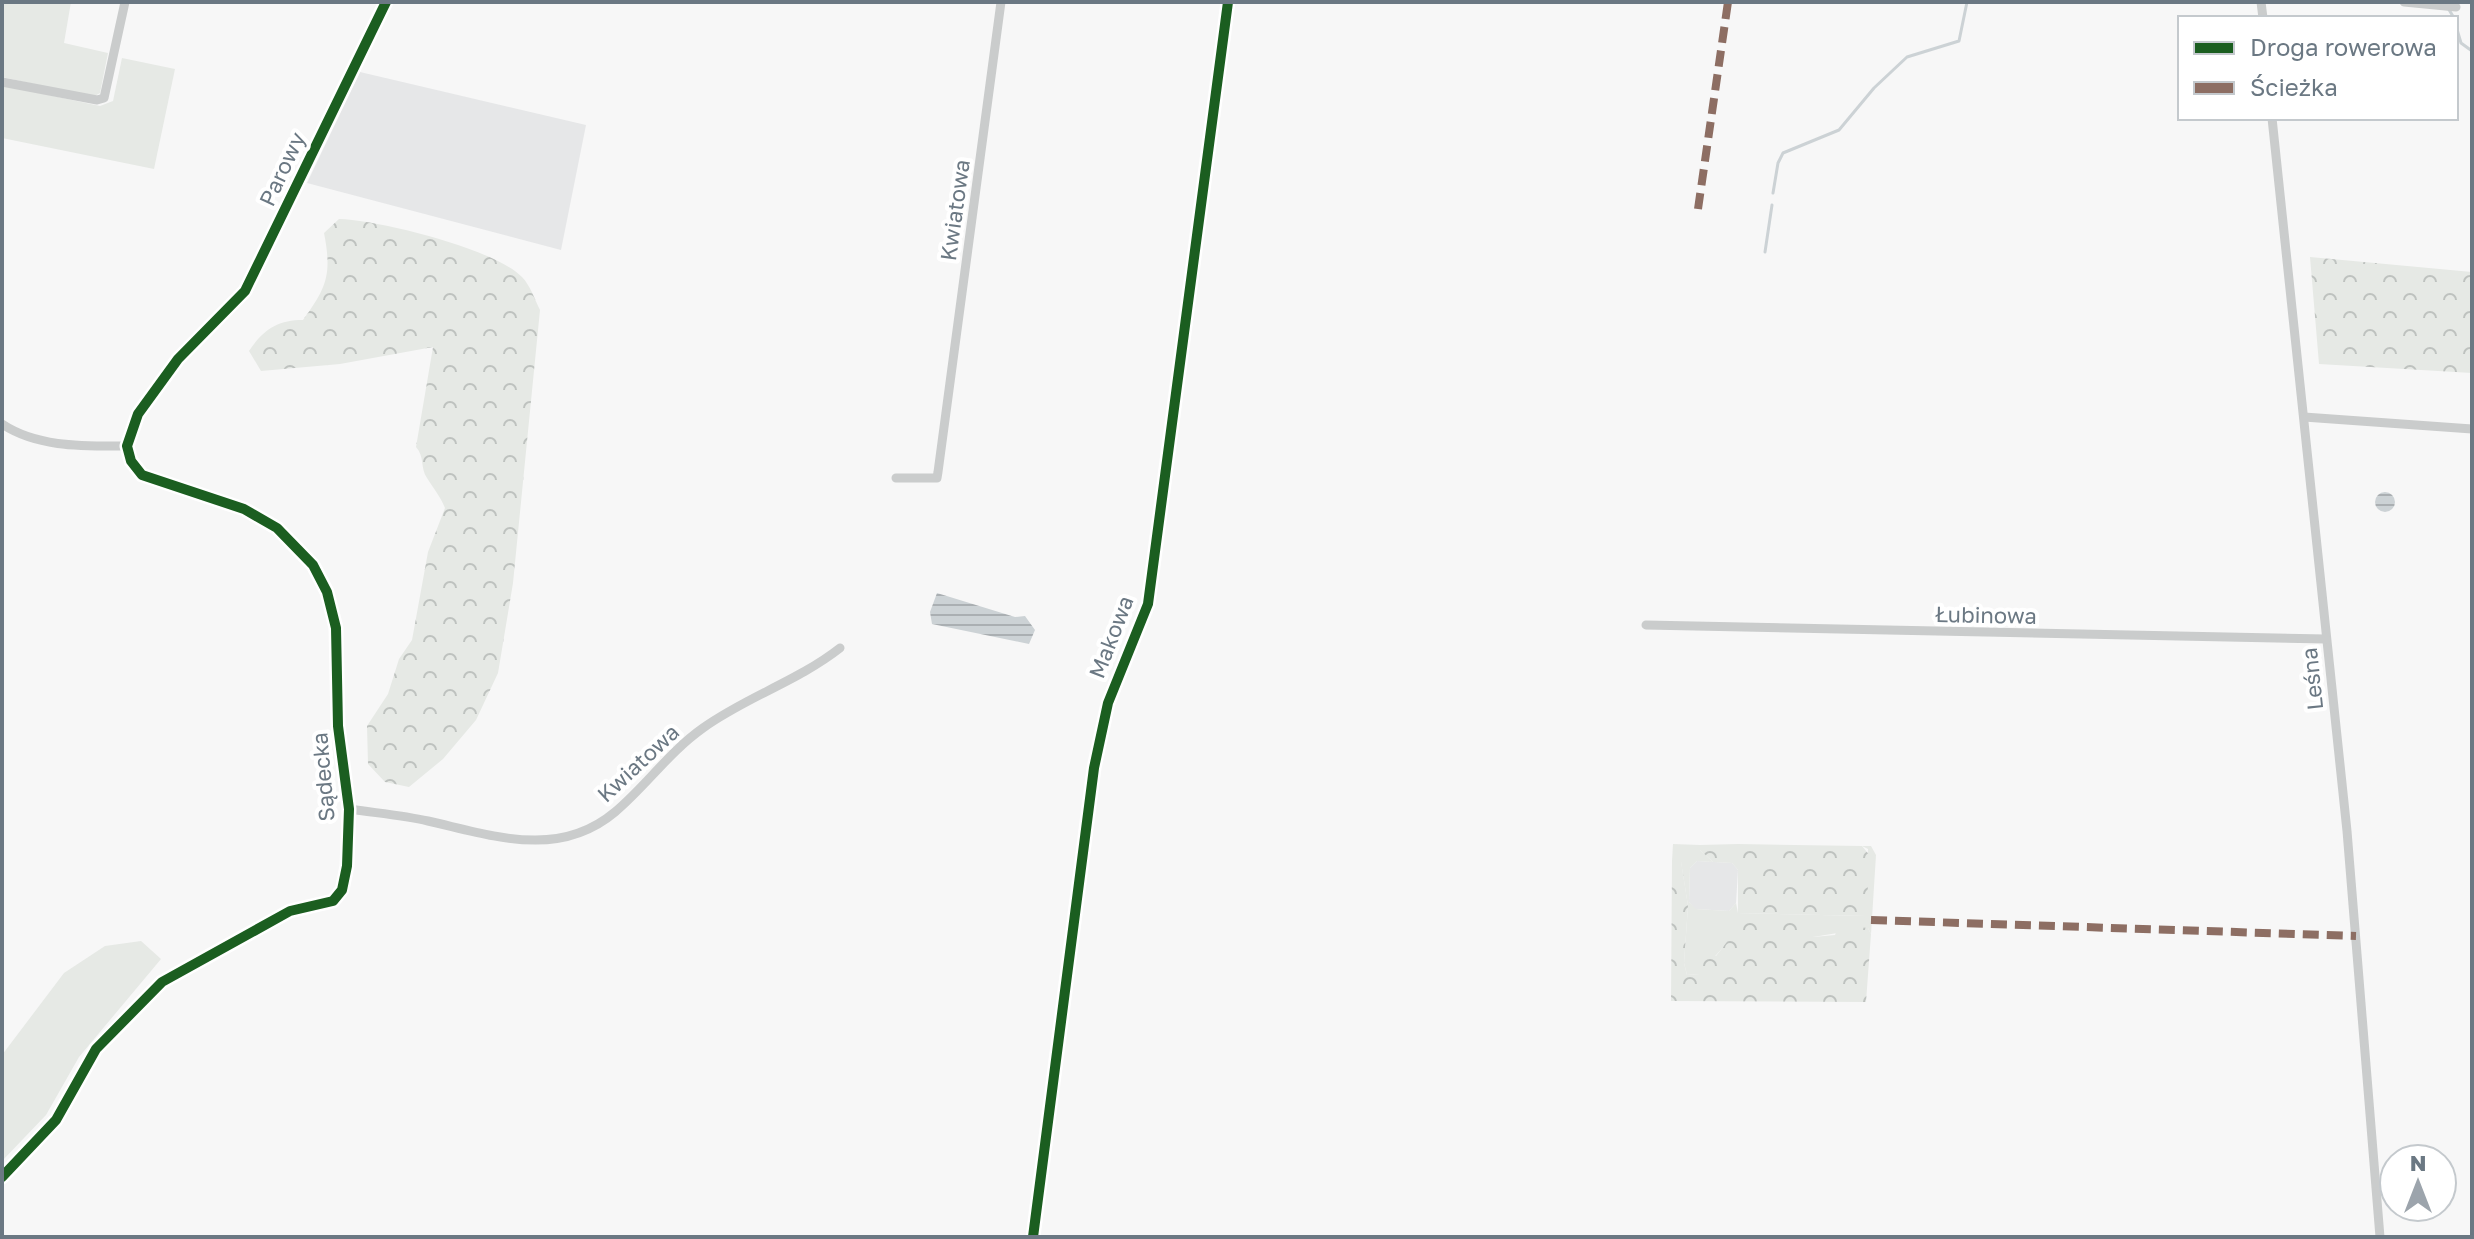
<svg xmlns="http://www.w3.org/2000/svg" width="2474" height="1239" font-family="'Golos Text',sans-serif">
<defs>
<pattern id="forest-crowns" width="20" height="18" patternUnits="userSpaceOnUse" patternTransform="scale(2)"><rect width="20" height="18" fill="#e6e9e5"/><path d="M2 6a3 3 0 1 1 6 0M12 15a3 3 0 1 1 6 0" fill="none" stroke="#bec2bf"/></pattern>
<pattern id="water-rules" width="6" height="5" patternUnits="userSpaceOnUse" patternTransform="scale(2)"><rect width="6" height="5" fill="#ccd2d5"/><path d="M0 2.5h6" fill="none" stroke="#aaafb2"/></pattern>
</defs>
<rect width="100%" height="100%" fill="#f7f7f7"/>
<g fill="#e6e7e8">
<polygon points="360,72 586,125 561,250 307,183"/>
<polygon points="1697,861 1732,863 1738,870 1736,903 1729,911 1695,909 1689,902 1690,868"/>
</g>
<g fill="#e6e9e5">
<polygon points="2,2 71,2 64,43 108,53 100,93 93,97 2,77"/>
<polygon points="122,58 175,69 154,169 2,138 2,85 100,106 113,101"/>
<polygon points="1673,844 1700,845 1700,850 1713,862 1697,861 1690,868 1689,902 1696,909 1729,911 1736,903 1738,913 1864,916 1868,849 1862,846 1871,846 1876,855 1871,934 1868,928 1813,937 1736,933 1699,974 1687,975 1684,963 1688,906 1681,862 1672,861"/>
<polygon points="141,941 161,959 79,1057 46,1115 2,1161 2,1055 64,973 105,946"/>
</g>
<g fill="url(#forest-crowns)">
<path d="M339 219C379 220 495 249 522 277 530 285 535 300 540 310L513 583 498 673 476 720 443 759 409 787 385 782 368 764 367 726 388 694 399 659 412 640 428 552 445 508C440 496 434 489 427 478 420 468 425 457 416 447L433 347 340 364 261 371 249 351C263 330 277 320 303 320 327 287 332 274 324 233Z"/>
<polygon points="2310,257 2472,272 2472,373 2319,364"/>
<polygon points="1738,844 1862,846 1871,857 1865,916 1738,913 1738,870 1732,863 1713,862 1700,850 1700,845"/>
<polygon points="1672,861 1681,861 1688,906 1684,963 1687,975 1699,974 1699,957 1716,956 1744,920 1780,919 1805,925 1813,937 1835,935 1839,925 1868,928 1871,934 1866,1002 1671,1001"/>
</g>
<g fill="url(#water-rules)">
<circle cx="2385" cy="502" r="10"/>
<polygon points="937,593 1015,617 1025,616 1035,630 1029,644 932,624 930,612"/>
</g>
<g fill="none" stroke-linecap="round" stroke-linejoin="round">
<g stroke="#ccd2d5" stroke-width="3">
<polyline points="2448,8 2454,18"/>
<polyline points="2456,26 2461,43 2472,51"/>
<polyline points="1773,193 1778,163 1783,153 1839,130 1874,88 1907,57 1959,41 1967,2"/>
<polyline points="1765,252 1772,205"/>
</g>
<g stroke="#cacccc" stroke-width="9">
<polyline points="2261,2 2263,18"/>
<polyline points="2404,2 2456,7"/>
<polyline points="2,82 97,100 104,98 125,2"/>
<polyline points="2272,118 2347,831 2380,1237"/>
<polyline points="2304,417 2472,429"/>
<path d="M2 424C38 448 85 446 127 446"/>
<polyline points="896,478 937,478 938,472 1001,2"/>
<polyline points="1646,625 2326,639"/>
<path d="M349 809C375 813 402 815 428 821 491 835 558 860 615 812 646 786 669 752 703 728 746 697 798 681 840 648"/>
<polyline points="2,1177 56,1120 96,1049 162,982 290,911 333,901 342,890 347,866 349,809 338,726 336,628 327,592 313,565 277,528 244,509 142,475 131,461 127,446 138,414 178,359 245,291 386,2"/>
<polyline points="1033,1237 1094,768 1108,703 1148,604 1228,2"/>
</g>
<g stroke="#8d6e63" stroke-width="8" stroke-dasharray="16 8" stroke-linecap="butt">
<polyline points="1698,209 1728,2"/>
<polyline points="1871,920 2356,936"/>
</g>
<g stroke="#fff" stroke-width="15">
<g id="cycleway">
<polyline points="2,1177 56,1120 96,1049 162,982 290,911 333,901 342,890 347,866 349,809 338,726 336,628 327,592 313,565 277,528 244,509 142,475 131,461 127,446 138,414 178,359 245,291 386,2"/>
<polyline points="1033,1237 1094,768 1108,703 1148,604 1228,2"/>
</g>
</g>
<use href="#cycleway" stroke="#1b5e20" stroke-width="10"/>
</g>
<g text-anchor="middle" stroke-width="8" stroke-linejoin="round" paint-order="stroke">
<g font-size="22" fill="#6b7883" stroke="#fff">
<text transform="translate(282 169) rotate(-65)" y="8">Parowy</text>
<text transform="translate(955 210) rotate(-82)" y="8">Kwiatowa</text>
<text transform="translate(1986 615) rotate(1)" y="8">Łubinowa</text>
<text transform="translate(1111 637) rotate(-69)" y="8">Makowa</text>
<text transform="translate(2312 679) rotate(-96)" y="8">Leśna</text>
<text transform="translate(638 763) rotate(-43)" y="8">Kwiatowa</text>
<text transform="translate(323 777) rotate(-95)" y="8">Sądecka</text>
</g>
</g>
<rect width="2474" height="1239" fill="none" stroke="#6b7883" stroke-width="8"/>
<rect x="2178" y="16" width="280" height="104" fill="#ffffff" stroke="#c4c9cd" stroke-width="2"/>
<rect x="2194" y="42" width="40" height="12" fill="#1b5e20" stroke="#c4c9cd" stroke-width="2"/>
<text x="2250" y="56" font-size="24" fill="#6b7883">Droga rowerowa</text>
<rect x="2194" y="82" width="40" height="12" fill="#8d6e63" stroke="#c4c9cd" stroke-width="2"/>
<text x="2250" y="96" font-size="24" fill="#6b7883">Ścieżka</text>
<g transform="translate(2418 1183)"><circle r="38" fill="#ffffff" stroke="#c4c9cd" stroke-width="2"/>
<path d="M0-6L14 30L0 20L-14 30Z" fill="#9ca4ac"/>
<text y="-12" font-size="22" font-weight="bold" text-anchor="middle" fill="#6b7883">N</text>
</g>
</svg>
